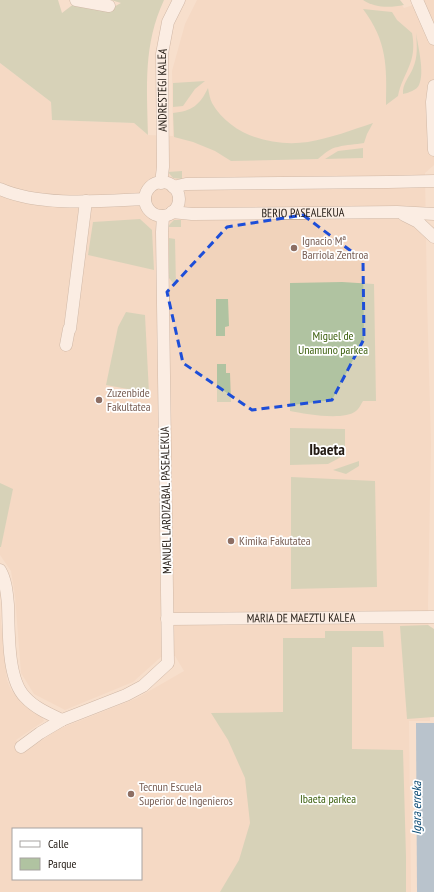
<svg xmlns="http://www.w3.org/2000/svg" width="434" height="892" font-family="'PT Sans Narrow',sans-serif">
<rect width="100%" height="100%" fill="#f7dfcc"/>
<path fill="#f1d3bb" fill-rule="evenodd" d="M197 0H398L404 8 419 3 425 0H434V165L425 173 427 298 431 444 428 605 430 721H409L411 892H0V611L7 680 11 690 18 699 27 707 42 717 44 721 16 740 24 752 59 729 137 698 184 671 175 656 161 657 133 682 65 710 34 694 21 673 15 596 11 571 0 555V63L51 102 53 120 134 123 148 135 173 136 172 71 185 24ZM13 829H141V879H13Z"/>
<g fill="#b0c3a1">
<path d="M0 0H58L62 13 75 3 108 10 121 3 111 0H164C143 45 147 86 148 135L134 123 52 120 51 102 0 63Z"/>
<path d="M363 0H400L404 5C390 8 375 8 363 0Z"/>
<path d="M363 9 392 12 397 20 412 33C414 43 414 54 410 64 406 75 400 84 398 96L386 105C387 66 387 41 363 9Z"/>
<path d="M416 33C418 46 425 73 419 85 417 90 408 93 403 94 402 84 410 76 413 68 418 57 417 45 416 33Z"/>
<polygon points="205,81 195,89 183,106 173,107 173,83"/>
<path d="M208 88C209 93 210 99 212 103 231 136 273 147 308 142 331 138 352 130 373 123L367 134 364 143C355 145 347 144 338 147 330 148 324 154 318 159L231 161 215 151 193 142 174 137 173 113C192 111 200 105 208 88Z"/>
<polygon points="363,148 363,158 325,159 338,151"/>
<polygon points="182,171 182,179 173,178 168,172"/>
<polygon points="140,219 152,230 154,270 88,255 93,222"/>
<polygon points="174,220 181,220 181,227 168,227 170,224"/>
<polygon points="169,238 175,239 176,285 173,283 169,278"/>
<path d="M342 282 374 284 376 401H363C361 404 359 409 356 411 344 421 305 414 290 411V283Z"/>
<polygon points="216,299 228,299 229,326 225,327 225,336 216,336"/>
<polygon points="126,312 145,315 149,393 106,385 118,327"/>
<polygon points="217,364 226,364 226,373 230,373 231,402 217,402"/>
<polygon points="290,428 345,429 345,455 328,464 290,465"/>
<polygon points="359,461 359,466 346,474 333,470"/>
<polygon points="291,477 375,481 377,587 291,589"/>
<polygon points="0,483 13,489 1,547 0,547"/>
<polygon points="428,625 434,629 434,717 407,719 400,626"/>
<polygon points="325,631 383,631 384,647 352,647 352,749 403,750 406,856 406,892 220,892 239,860 250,823 245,778 228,740 211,713 283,712 283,638 325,638"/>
</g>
<polygon fill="#6da2cc" points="416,723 434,723 434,892 417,892"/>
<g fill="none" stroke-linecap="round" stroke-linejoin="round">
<g stroke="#a18b7a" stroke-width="13">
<g id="minor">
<polyline points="76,0 109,6"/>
<polyline points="417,0 434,39"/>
<polyline points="434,86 432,102 434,150"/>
<circle cx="162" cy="199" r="17"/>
<path id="s1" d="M161 183 163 167 162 54 168 22 179 0"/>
<polyline points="173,187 186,184 388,182 434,181"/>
<path d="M0 189C40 207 102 201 145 199"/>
<path id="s2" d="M172 212 192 214 397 212 434 214"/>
<polyline points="404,215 418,222 434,237"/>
<polyline points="66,345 69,329 70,329 86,201"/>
<path d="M0 570C6 580 7 594 8 605 9 631 7 679 25 697 35 708 49 714 62 720"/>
<path id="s3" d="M167 619 434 617"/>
<polyline points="21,747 40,733 62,720 126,695 143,686 168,663 162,232 163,216"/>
</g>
</g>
<use href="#minor" stroke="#fff" stroke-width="12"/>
</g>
<path d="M0 0H434V892H0ZM303 215 363 260 364 339 332 400 252 410 183 363 167 292 227 227Z" fill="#f7dfcc" fill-opacity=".55" fill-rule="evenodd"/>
<path fill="none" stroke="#1d4ed8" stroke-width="3" stroke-dasharray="8 5" stroke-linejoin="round" d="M303 215 363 260 364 339 332 400 252 410 183 363 167 292 227 227Z"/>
<g fill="#8d6e63" stroke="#fff" stroke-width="1.5">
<circle cx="294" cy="248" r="4"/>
<circle cx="99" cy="400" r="4"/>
<circle cx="231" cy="541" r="4"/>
<circle cx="131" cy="794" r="4"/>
</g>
<g text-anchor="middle" stroke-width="3.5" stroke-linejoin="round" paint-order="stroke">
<g font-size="12" fill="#221a13" stroke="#fff">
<text dy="4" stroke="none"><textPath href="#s1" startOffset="93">ANDRESTEGI KALEA</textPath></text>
<text dy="4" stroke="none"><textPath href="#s2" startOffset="131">BERIO PASEALEKUA</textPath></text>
<text transform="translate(166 500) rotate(-91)" y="4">MANUEL LARDIZABAL PASEALEKUA</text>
<text dy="4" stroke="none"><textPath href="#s3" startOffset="134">MARIA DE MAEZTU KALEA</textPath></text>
</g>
<g font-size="12" fill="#785e54" stroke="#fff" text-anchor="start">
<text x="302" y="245">Ignacio Mª<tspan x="302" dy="14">Barriola Zentroa</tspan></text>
<text x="107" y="397">Zuzenbide<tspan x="107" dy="14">Fakultatea</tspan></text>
<text x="239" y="545">Kimika Fakutatea</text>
<text x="139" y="791">Tecnun Escuela<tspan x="139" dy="14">Superior de Ingenieros</tspan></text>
</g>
<g font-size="12" fill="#3d600f" stroke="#fff">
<text x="333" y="340">Miguel de<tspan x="333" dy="14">Unamuno parkea</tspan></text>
<text x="328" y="803">Ibaeta parkea</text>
</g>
<g font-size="13" font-style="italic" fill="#0b4b74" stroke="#fff">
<text transform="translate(416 808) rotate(-90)" y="5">Igara erreka</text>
</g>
<g font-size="16" font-weight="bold" fill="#221a13" stroke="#fff">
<text x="327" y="455">Ibaeta</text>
</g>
</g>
<rect x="12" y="828" width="130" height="52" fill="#ffffff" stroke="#a7a3a1"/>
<rect x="20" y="841" width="20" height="6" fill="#ffffff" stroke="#a7a3a1"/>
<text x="48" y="848" font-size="12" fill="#221a13">Calle</text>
<rect x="20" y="858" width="20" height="12" fill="#b0c3a1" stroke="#a7a3a1"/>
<text x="48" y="868" font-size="12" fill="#221a13">Parque</text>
</svg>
